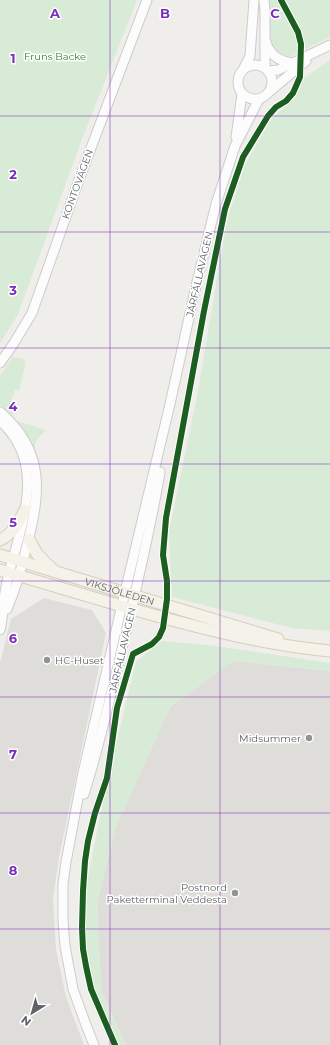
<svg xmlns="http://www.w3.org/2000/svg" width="330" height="1045" font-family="Montserrat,sans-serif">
<rect width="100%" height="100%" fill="#efeeea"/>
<g fill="#dfddda">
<polygon points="44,598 92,610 106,633 59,857 53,899 56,950 66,997 84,1045 0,1045 0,663 11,619"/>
<polygon points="233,661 330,671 330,1045 126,1045 101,990 97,902 116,827 170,707"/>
</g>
<g fill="#d8ebd6">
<polygon points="0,0 137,0 84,134 18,314 0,343"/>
<polygon points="269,0 330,0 330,37 287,58 279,54 271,44"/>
<polygon points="330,60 330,631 292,628 172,597 169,532 198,391 227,220 245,165 272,118 294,99 304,78"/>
<polygon points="13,357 24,359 26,362 19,391 15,390 10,404 15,406 14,413 11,415 0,405 0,376"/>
<path d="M17 421 46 430C31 444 34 444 40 463H39L32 445Z"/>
<polygon points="161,641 208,645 330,663 330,671 233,661 170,707 116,827 97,902 101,990 126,1045 119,1045 90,983 83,939 85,892 109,773 136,662"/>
</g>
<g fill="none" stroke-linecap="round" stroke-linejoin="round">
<g stroke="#cbcccc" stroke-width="11">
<g id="minor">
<polyline points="264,0 265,11 265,68"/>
<path d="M266 42C270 56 281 62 294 63"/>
<circle cx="255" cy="82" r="17"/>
<polyline points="244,68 250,56 254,0"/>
<polyline points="268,71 278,70 330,45"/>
<polyline points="270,91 306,61"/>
<polyline points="236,137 242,94"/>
<polyline points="0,363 14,343 32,313 80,177 147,0"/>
<path d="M0 412C45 451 41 492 27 545 22 567 16 588 7 609"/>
<path d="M0 421C50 465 19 529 7 582 3 597 4 614 0 630"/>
<path d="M84 794C99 748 109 701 121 653 135 593 150 533 160 472"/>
<polyline points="94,1045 86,1025 73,989 65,946 63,921 63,884 66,862 82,777 125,592 170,404 196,286 216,204 235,146 259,99"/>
</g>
</g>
<g stroke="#d7ceb8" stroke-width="13">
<g id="major">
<polyline points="29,539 37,554 53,570"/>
<path d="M0 540C13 534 19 522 25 510"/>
<path id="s1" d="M0 555 278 639"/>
<path d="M0 570C48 584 97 599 146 613 207 630 267 645 330 651"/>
</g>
</g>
<use href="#minor" stroke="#fdfcfc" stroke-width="9"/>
<use href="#major" stroke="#f4f2e9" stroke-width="11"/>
<g stroke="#fff" stroke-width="8">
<polyline id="cycleway" points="115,1045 91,989 86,966 83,949 82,928 83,891 85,861 88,841 95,813 107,778 117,708 133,654 152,644 159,637 163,628 167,599 167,581 163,555 166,518 204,311 225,209 243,157 268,116 276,107 286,101 293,93 300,77 301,44 298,32 281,0"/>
</g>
<use href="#cycleway" stroke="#1b5e20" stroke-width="6"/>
</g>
<path fill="none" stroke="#7b2cbf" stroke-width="1" stroke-opacity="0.55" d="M110 0V1045M220 0V1045M0 116H330M0 232H330M0 348H330M0 464H330M0 581H330M0 697H330M0 813H330M0 929H330"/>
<g fill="#919496" stroke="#fff" stroke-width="1.5">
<circle cx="47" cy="660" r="4"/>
<circle cx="309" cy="738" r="4"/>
<circle cx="235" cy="893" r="4"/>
</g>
<g text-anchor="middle" stroke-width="3" stroke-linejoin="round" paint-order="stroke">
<g font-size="10" fill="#348238" stroke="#fff">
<text x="55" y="60">Fruns Backe</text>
</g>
<g font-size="10" fill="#5f6368" stroke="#fff">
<text transform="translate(77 184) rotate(-70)" y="4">KONTOVÄGEN</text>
<text transform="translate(199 274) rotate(-77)" y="4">JÄRFÄLLAVÄGEN</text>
<text dy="4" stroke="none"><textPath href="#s1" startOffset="125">VIKSJÖLEDEN</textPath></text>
<text transform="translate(122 650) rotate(-77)" y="4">JÄRFÄLLAVÄGEN</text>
</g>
<g font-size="10" fill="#5f6368" stroke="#fff" text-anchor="end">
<text x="55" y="664" text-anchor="start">HC-Huset</text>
<text x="301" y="742">Midsummer</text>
<text x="227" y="891">Postnord<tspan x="227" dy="12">Paketterminal Veddesta</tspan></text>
</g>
</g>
<g font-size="13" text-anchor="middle" font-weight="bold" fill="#7b2cbf" stroke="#fff" stroke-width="3" stroke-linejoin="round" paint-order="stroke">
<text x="55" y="18">A</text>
<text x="165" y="18">B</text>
<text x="275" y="18">C</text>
<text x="13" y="63">1</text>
<text x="13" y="179">2</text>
<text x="13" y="295">3</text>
<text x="13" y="411">4</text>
<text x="13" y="527">5</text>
<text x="13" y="643">6</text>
<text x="13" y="759">7</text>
<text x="13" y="875">8</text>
</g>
<g transform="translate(32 1013) rotate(217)" stroke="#ffffff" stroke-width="3" paint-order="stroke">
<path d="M0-3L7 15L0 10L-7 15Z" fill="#5f6368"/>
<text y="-6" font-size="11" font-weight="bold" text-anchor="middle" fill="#5f6368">N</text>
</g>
</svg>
